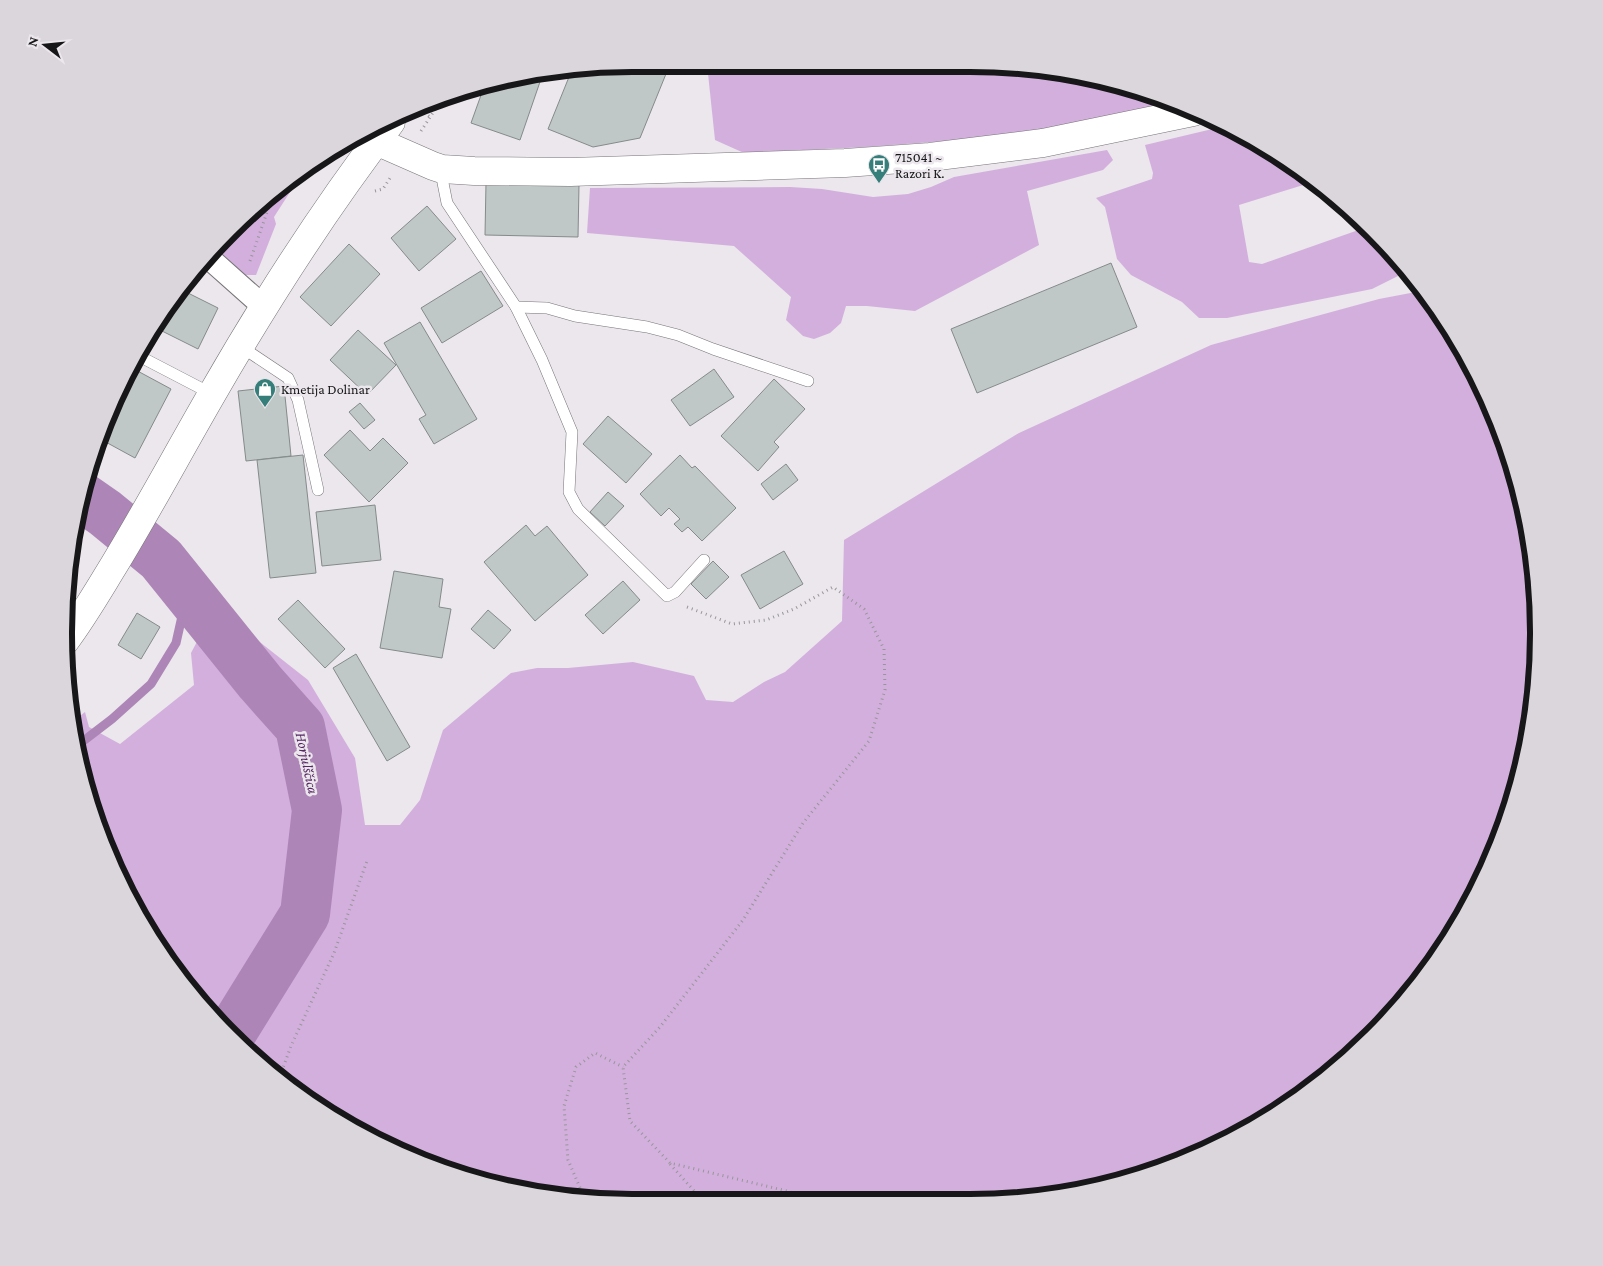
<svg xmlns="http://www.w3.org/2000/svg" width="1603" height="1266" font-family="'Crimson Pro',serif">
<rect width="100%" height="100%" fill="#ebe7ec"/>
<g fill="#d3afdd">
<polygon points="707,64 1007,65 1153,94 1173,103 1023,135 866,147 744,153 715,140"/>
<polygon points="1225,126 1255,140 1313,182 1239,205 1249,262 1262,264 1367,227 1398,258 1408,271 1372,289 1227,318 1199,318 1182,302 1131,275 1117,259 1105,207 1096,198 1152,179 1153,173 1145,145"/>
<polygon points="1107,150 1113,160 1103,170 1027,191 1039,245 915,311 867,306 846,306 841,323 830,333 814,339 803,336 786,320 791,297 734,246 587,233 590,188 790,187 822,189 873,197 908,194 931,187 954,177"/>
<polygon points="299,178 274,217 276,224 256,275 243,275 216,255 225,238 230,231"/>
<polygon points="1421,291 1463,348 1509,450 1534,558 1538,670 1520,780 1481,885 1422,979 1346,1061 1255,1126 1153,1172 1008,1201 633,1202 522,1191 415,1159 317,1106 230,1035 140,918 83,781 75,720 85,712 89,727 120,744 194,685 191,653 200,636 222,627 247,632 308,680 355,758 365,825 400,825 420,800 443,730 511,673 537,668 568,668 633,662 694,676 706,700 733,702 764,682 785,672 842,621 844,540 1019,433 1211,345 1379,299"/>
</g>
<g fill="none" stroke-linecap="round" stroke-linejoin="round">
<polyline stroke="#ad86b7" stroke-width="9" points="78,745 112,719 151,684 176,643 187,594"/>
<polyline stroke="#ad86b7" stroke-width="50" points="82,497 105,513 161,559 260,682 300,727 317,810 305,914 230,1035"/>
</g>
<g fill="#c0c7c7" stroke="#848b8a">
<polygon points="633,64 670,64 640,138 593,147 548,129 571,72"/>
<polygon points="542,76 520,140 471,123 485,84"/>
<polygon points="486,183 579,185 578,237 485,235"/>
<polygon points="427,206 456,239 419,271 391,238"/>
<polygon points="349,244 380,274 331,326 300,297"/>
<polygon points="1111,263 1137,327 977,393 951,329"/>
<polygon points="481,271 503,306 442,343 421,308"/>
<polygon points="184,291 218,308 198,349 156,328"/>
<polygon points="420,322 477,419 434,444 419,419 426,415 384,343"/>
<polygon points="358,330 396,365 367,395 330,360"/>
<polygon points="132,368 171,389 135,458 102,440"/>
<polygon points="714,369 734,397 690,426 671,400"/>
<polygon points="774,379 805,409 774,442 779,447 758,471 721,436"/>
<polygon points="284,386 291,456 246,461 238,391"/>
<polygon points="360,403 375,420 364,429 349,412"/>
<polygon points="608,416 652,454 626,483 583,444"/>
<polygon points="350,430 370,451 383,438 408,463 369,502 324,455"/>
<polygon points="303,455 316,573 270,578 257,460"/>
<polygon points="680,455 692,468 695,466 736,508 702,541 688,527 682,532 674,524 680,519 669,508 661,516 640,494"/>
<polygon points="786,464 798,480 773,500 761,484"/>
<polygon points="608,492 624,506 605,526 590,512"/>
<polygon points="375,505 381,560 322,566 316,512"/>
<polygon points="526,525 535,536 547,526 588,575 535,621 484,562"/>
<polygon points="784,551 803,584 760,609 741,575"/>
<polygon points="713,561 729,577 706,599 691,584"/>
<polygon points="394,571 443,579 439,607 451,609 442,658 380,648"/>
<polygon points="623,581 640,600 603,634 585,615"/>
<polygon points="298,600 345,649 325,668 278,619"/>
<polygon points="488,610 511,630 494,649 471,629"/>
<polygon points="137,613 160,627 141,659 118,645"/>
<polygon points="356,654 410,747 387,761 333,668"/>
</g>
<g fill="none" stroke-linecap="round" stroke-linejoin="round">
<g stroke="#777478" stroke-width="12">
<g id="service">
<polyline points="442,169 443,183 447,203 516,307 542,360 572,432 569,492 578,509 667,596 675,592 704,560"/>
<polyline points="516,307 547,308 575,316 647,327 678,335 713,349 808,381"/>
<polyline points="240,346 288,378 298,400 318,490"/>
<polyline points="137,355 212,394"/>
</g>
</g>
<g stroke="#777478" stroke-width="24">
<polyline id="minor" points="209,258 264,307"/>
</g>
<g stroke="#777478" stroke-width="29">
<g id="tertiary">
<polyline points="376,141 433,166 442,169 474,171 570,172 845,163 930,157 1043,143 1193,112"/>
<path d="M65 641C83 617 98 591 114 565 148 509 179 451 212 394 266 300 325 208 391 122"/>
</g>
</g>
<g stroke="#989699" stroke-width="3" stroke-dasharray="1 4" stroke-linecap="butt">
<polyline points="420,110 430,117"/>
<polyline points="421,131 440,102"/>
<polyline points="375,191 383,189 390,178"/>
<polyline points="250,261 272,198"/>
<polyline points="687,607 732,624 766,620 794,609 833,587 864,609 884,649 885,690 869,741 803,823 743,920 660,1027 623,1067 630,1121 670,1163 787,1191 819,1202"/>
<polyline points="280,1076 291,1046 334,953 367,861"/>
<polyline points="670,1164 704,1202"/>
<polyline points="584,1197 568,1160 564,1106 576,1067 595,1053 623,1067"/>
</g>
<use href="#service" stroke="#fff" stroke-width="11"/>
<use href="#minor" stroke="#fff" stroke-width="22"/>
<use href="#tertiary" stroke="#fff" stroke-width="28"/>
</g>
<defs>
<g id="bus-pin" transform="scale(1.125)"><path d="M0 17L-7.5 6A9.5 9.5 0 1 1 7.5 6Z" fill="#367e7a" stroke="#ebe7ec"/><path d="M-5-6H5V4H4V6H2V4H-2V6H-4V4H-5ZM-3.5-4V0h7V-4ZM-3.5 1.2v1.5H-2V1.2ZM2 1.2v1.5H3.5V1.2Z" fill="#fff"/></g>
<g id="shop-pin" transform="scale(1.125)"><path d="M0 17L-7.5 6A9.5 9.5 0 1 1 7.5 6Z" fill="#367e7a" stroke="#ebe7ec"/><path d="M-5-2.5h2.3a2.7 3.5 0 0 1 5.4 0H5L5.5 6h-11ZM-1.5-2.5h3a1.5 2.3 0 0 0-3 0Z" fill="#fff"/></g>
</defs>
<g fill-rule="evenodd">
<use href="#bus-pin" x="879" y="165"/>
<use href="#shop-pin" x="265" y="389"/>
</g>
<g text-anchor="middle" stroke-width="5" stroke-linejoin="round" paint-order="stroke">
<g font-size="14" fill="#171618" stroke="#ebe7ec" text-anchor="start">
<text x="895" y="162">715041 ~<tspan x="895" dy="16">Razori K.</tspan></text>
<text x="281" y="394">Kmetija Dolinar</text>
</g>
<g font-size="15" font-style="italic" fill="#562563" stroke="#ebe7ec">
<text transform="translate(307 763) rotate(78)" y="5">Horjulščica</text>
</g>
</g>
<path d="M0 0H1603V1266H0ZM632 72H970A560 560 0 0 1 1530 632V634A560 560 0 0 1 970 1194H632A560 560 0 0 1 72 634V632A560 560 0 0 1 632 72Z" fill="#dad6db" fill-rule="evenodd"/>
<path fill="none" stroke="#171618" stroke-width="6" d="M632 72H970A560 560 0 0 1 1530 632V634A560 560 0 0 1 970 1194H632A560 560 0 0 1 72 634V632A560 560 0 0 1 632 72Z"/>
<g transform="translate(45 45) rotate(286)" stroke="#ebe7ec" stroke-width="4" paint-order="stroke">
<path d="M0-4L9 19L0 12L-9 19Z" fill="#171618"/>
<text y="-8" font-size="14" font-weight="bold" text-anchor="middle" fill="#171618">N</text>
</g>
</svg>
